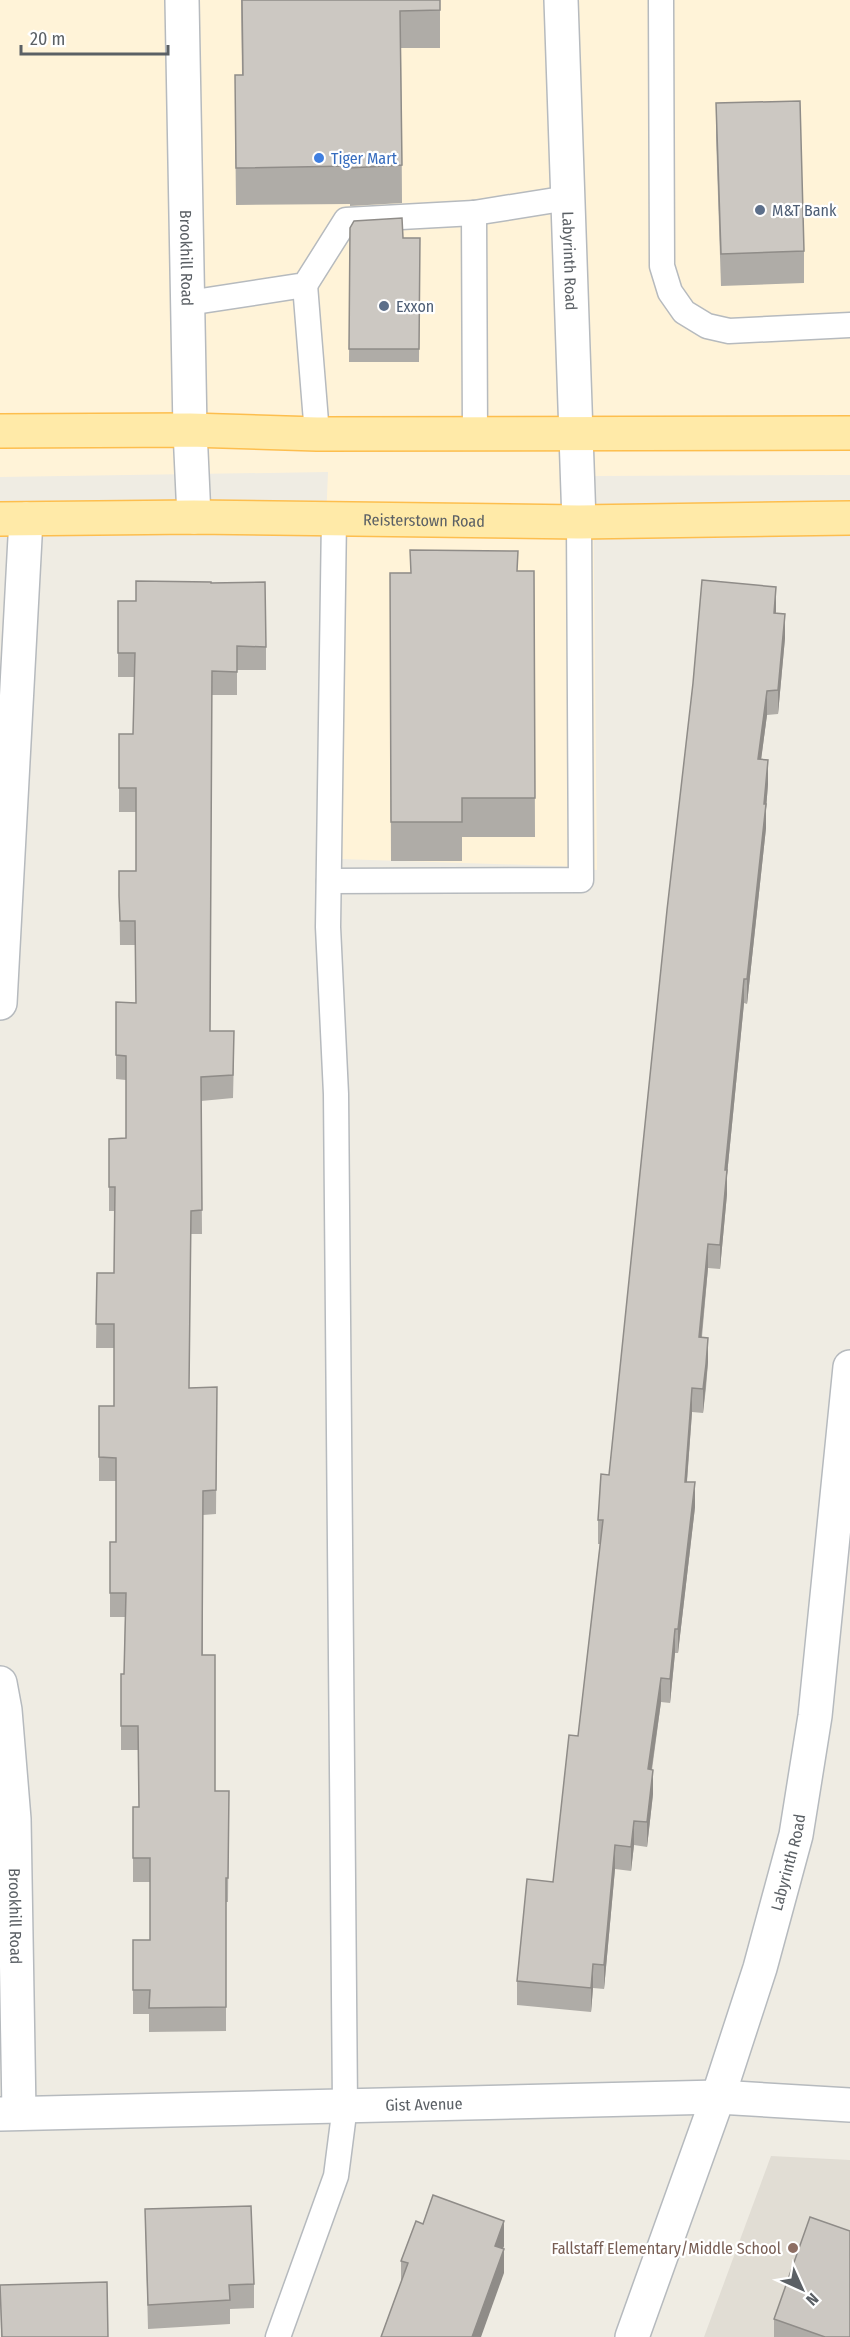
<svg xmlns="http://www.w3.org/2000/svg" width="850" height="2337" font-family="'Fira Sans Condensed',sans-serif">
<rect width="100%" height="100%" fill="#efece3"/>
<polygon fill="#fff3d8" points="0,0 850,0 850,475 593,476 597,870 560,866 340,859 326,521 328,472 0,477"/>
<polygon fill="#e1ddd4" points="771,2156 850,2160 850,2337 704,2337"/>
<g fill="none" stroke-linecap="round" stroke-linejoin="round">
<g stroke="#b6babe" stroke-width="27">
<g id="lane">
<polyline points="661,0 662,266 670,292 684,312 707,326 729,331 850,325"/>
<polyline points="474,213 475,434"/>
<polyline points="305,285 317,434"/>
<polyline points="188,303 305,285 346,220 474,213 568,198"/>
<polyline points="329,881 581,880 579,522"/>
<polyline points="278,2337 336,2176 345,2106 336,1094 328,927 334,518"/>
</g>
</g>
<g stroke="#b6babe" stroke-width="36">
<g id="street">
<path id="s1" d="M182 0 190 430 194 517"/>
<path id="s2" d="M561 0 579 522"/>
<polyline points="0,1003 26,519"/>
<path id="s3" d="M0 1683 5 1710 14 1819 19 2113"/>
<path id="s4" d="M0 2114 718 2097 850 2105"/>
<path id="s5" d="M632 2337 718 2097 760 1968 796 1835 815 1716 850 1367"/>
</g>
</g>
<g stroke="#fdbe4e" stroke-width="36">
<g id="primary">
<polyline points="0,431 190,430 317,434 850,433"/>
<path id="s6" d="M0 519 194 517 579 522 850 518"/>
</g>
</g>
<use href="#lane" stroke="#fff" stroke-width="24"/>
<use href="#street" stroke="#fff" stroke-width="33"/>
<use href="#primary" stroke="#ffeaa8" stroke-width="33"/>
</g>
<g fill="#afaca7">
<polygon points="241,0 440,0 440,48 401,48 402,203 350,206 350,204 236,205 235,113 242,75"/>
<polygon points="716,103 804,251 804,283 721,286 716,136"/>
<polygon points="350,228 403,238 420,238 419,362 349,362"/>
<polygon points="534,571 535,837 462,837 462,861 391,861 390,573"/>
<polygon points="136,581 211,583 266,647 266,670 237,670 237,695 212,695 210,1031 234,1055 233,1098 201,1101 202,1234 191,1234 189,1388 217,1387 216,1514 203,1515 203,1655 215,1791 229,1791 228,1902 226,1902 226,2031 149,2032 149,2014 133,2014 133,1940 150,1940 150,1882 133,1882 133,1807 139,1807 138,1750 121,1750 121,1674 124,1674 125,1617 110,1617 110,1542 116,1542 116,1481 99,1481 99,1406 114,1406 114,1348 96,1348 97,1273 114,1273 115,1211 109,1211 109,1139 126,1138 126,1080 116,1079 116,1002 136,1003 135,945 120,945 119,871 136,871 136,812 119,812 119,786 133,734 135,677 118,677 118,601 136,601"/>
<polygon points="776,613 785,638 778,714 767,715 761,759 768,784 766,809 766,828 747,1004 744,1003 727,1175 727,1194 720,1269 708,1268 702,1337 708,1362 706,1388 703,1413 692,1412 687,1482 695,1507 678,1653 675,1653 670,1703 661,1702 652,1770 653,1794 647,1847 634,1845 631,1871 615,1869 604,1989 593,1988 591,2012 517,2005 517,1981 553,1882 578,1736 600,1544 598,1544 598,1520 609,1475"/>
<polygon points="145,2209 254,2284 254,2308 230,2309 230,2324 148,2329"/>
<polygon points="423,2224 504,2246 503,2248 504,2273 401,2282 401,2261"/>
<polygon points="0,2285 108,2337 1,2337"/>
<polygon points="774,2319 850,2337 774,2337"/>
</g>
<g fill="#8f8c88">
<polygon points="776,587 776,611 774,637 774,613"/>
<polygon points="785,614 785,638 778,714 778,690"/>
<polygon points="767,691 767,715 758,783 758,759"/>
<polygon points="768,760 768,784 766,809 766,828 747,1004 747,979"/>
<polygon points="744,979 744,1003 727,1175 727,1194 720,1269 720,1245 725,1170"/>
<polygon points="708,1244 708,1268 699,1361 699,1337"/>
<polygon points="708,1338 708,1362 703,1413 703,1389"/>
<polygon points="692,1388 692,1412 685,1506 685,1482"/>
<polygon points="695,1482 695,1507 678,1653 678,1629"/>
<polygon points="675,1629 675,1653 670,1703 670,1679"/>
<polygon points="661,1678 661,1702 648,1794 648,1769"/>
<polygon points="653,1770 653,1794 647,1847 647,1822"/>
<polygon points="634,1821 634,1845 631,1871 631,1847"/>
<polygon points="615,1845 615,1869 604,1989 604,1965"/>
<polygon points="593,1964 593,1988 591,2012 591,1988"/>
<polygon points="504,2221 504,2246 495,2270 495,2246"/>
<polygon points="504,2249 504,2273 481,2337 472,2337"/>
</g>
<g fill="#ccc8c2" stroke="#8f8c88" stroke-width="1.5">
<polygon points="242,0 440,0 440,10 400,11 402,165 350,168 350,166 236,168 235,75 243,75"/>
<polygon points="800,101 804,251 721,254 716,103"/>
<polygon points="402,218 403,238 420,238 419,349 349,349 350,228 354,221"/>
<polygon points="410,550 518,551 517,571 534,571 535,798 462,798 462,822 391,822 390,573 411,573"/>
<polygon points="702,580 776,587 774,613 785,614 778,690 767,691 758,759 768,760 764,804 766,804 747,979 744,979 725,1170 727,1170 720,1245 708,1244 699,1337 708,1338 706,1364 703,1389 692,1388 685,1482 695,1482 678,1629 675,1629 670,1679 661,1678 648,1769 653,1770 647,1822 634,1821 631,1847 615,1845 604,1965 593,1964 591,1988 517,1981 527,1879 553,1882 569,1735 578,1736 603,1520 598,1520 601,1474 609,1475 667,910 693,683"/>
<polygon points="136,581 211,582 211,583 265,582 266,647 237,646 237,672 212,671 210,1031 234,1031 233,1075 201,1077 202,1210 191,1211 189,1388 217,1387 216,1490 203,1491 202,1655 215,1655 215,1791 229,1791 228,1878 226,1878 226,2007 149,2008 150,1990 133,1990 133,1940 150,1940 150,1858 133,1858 133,1807 139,1807 138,1726 121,1726 121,1674 124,1674 126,1593 110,1593 110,1542 116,1542 116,1458 99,1457 99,1406 114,1406 114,1324 96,1324 97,1273 114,1273 115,1187 109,1187 109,1139 126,1138 126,1056 116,1055 116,1002 136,1003 135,921 120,921 119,896 119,871 136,871 136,788 119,788 119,734 133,734 135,653 118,653 118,601 136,601"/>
<polygon points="433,2195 504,2221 495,2246 504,2249 472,2337 381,2337 408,2263 401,2261 416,2221 423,2224"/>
<polygon points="251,2206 254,2284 229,2285 230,2300 148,2305 145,2209"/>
<polygon points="810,2217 850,2231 850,2337 825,2337 774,2319"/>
<polygon points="107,2282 108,2337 2,2337 0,2285"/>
</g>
<circle fill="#3f7fe0" stroke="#fff" stroke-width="2" cx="319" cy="158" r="6"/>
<g fill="#5c6f8a" stroke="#fff" stroke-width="2">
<circle cx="760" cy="210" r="6"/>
<circle cx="384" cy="306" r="6"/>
</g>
<circle fill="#8d6e63" stroke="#fff" stroke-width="2" cx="793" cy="2248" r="6"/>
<g text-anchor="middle" stroke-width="4.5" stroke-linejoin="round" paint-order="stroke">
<g font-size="16" fill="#366cbe" stroke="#fff" text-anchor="start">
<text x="331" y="164">Tiger Mart</text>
</g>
<g font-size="16" fill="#4e5e75" stroke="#fff" text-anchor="start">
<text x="772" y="216">M&amp;T Bank</text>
<text x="396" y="312">Exxon</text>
</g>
<g font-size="16" fill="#5b6065" stroke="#fff">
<text dy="6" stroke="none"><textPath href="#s1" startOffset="258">Brookhill Road</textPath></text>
<text dy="6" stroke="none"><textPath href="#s2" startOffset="261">Labyrinth Road</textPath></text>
<text dy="6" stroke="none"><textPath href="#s6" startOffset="424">Reisterstown Road</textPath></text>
<text dy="6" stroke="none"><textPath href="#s5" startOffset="500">Labyrinth Road</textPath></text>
<text dy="6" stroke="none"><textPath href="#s3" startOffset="234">Brookhill Road</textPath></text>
<text dy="6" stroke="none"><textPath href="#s4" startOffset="424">Gist Avenue</textPath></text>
</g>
<g font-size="16" fill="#785e54" stroke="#fff" text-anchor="end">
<text x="781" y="2254">Fallstaff Elementary/Middle School</text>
</g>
</g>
<g transform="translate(802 2289) rotate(135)" stroke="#ffffff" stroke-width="4.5" paint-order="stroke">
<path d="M0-4.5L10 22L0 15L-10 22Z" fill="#5b6065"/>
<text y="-9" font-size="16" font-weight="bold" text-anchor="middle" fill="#5b6065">N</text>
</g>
<path d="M21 45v9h147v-9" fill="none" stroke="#5b6065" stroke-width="3"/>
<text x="30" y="45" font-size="18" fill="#5b6065" stroke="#ffffff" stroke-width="4.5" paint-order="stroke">20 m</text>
</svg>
